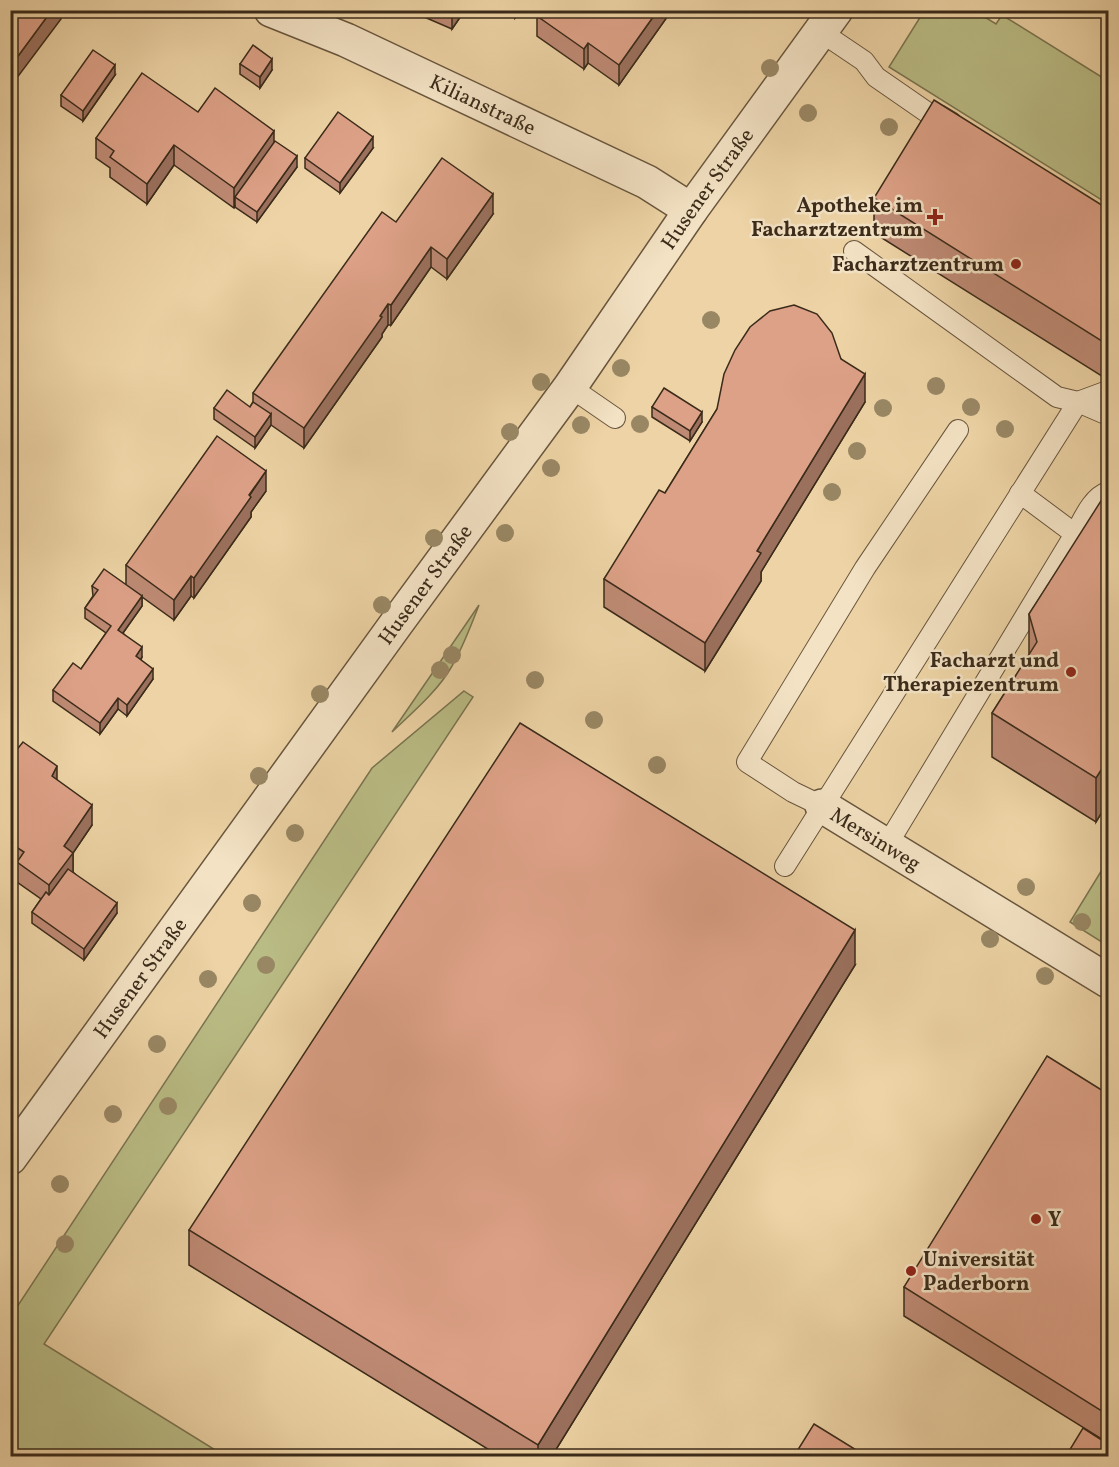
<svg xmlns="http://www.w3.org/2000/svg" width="1119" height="1467" font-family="Vollkorn,serif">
<rect width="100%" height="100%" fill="#edd3a5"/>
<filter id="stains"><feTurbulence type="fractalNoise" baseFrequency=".00333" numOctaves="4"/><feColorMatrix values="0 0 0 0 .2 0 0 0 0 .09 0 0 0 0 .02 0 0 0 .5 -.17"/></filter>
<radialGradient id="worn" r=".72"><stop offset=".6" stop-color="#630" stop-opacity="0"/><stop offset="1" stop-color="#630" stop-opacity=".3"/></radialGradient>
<g fill="#babc85" stroke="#7a7450" stroke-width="1.5">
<polygon points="924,11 975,11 996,24 1002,15 1108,81 1108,204 889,67"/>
<path d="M479 605C471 626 463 647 452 666 438 691 413 712 392 732Z"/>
<polygon points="464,691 473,697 44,1344 225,1456 11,1456 11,1316 372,768"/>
<polygon points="1108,860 1108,946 1070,922"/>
</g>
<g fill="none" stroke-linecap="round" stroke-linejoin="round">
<g stroke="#68553d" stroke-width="22">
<g id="service">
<polyline points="821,32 864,61 876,77 928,113 939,115 951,122"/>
<polyline points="854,251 1057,397 1078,402 1105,392"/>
<polyline points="570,387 615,418"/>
<path d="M1075 534C1083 520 1092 497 1108 492"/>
<polyline points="822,806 793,792 747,762 865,568 958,430"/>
<polyline points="887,845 1075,534 1020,493"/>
<polyline points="785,866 1078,402 1108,415"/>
</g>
</g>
<g stroke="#68553d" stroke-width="36">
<g id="minor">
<path id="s1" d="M271 10 346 40 647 182 691 210"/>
<path id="s2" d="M822 806 1108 981"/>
<path id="s3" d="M10 1158 396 624 570 387 691 210 836 10"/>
</g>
</g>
<use href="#service" stroke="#f3e2c4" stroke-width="20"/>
<use href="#minor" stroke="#f3e2c4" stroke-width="33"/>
</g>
<g fill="#998764">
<circle cx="770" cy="68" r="9"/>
<circle cx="808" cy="113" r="9"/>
<circle cx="889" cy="127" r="9"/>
<circle cx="711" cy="320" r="9"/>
<circle cx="621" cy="368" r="9"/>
<circle cx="541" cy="382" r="9"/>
<circle cx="936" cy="386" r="9"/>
<circle cx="971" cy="407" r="9"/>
<circle cx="883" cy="408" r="9"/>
<circle cx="640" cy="424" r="9"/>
<circle cx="581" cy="425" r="9"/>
<circle cx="1005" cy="429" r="9"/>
<circle cx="510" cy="432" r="9"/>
<circle cx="857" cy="451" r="9"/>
<circle cx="551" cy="468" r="9"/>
<circle cx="832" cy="492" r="9"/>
<circle cx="505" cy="533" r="9"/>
<circle cx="434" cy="538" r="9"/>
<circle cx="382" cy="605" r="9"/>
<circle cx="452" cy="655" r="9"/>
<circle cx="440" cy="670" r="9"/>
<circle cx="535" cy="680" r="9"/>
<circle cx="320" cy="694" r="9"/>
<circle cx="594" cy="720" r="9"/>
<circle cx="657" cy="765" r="9"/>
<circle cx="259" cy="776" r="9"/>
<circle cx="295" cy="833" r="9"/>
<circle cx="1026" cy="887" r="9"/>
<circle cx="252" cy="903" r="9"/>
<circle cx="1082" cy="922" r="9"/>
<circle cx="990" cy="939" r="9"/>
<circle cx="266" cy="965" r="9"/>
<circle cx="1045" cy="976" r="9"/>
<circle cx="208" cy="979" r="9"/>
<circle cx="157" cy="1044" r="9"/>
<circle cx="168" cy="1106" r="9"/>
<circle cx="113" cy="1114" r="9"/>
<circle cx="60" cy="1184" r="9"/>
<circle cx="65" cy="1244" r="9"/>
</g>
<g fill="#be8a74" stroke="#3b2b1a" stroke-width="1.5">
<polygon points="408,10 465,10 452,29"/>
<polygon points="504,10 520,10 515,18"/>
<polygon points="672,10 619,85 588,63 584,69 537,36 537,16"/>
<polygon points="240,64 272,70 260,88 240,74"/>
<polygon points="115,75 83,121 61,106 61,95"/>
<polygon points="198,112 274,142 297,167 257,222 235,207 235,205 234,208 174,165 147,204 110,177 110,168 96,158 96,138"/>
<polygon points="373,148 340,193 305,168 305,158"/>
<polygon points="874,198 1108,209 1108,380 874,233"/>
<polygon points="493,214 447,279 431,267 391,325 388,325 382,334 382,337 304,448 271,425 255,448 214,419 214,408 250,407 253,402 253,393 396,222"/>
<polygon points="841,359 865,402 761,572 761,581 705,671 604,607 604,579 665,493 717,409"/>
<polygon points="652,407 702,422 690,441 652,417"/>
<polygon points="266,491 251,512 251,517 194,598 191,596 174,620 142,597 142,606 123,633 142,657 141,660 153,679 127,716 118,709 100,734 53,701 53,690 81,669 106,633 85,618 85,608 93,596 92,586 126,584 126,565"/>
<polygon points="1108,494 1108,802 1096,822 992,757 992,713 1029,655 1029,614"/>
<polygon points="10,749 57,780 92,825 73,853 73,872 117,913 84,960 32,923 32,912 41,899 17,882 17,867 10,863"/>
<polygon points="855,965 552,1456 499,1456 189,1265 189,1230"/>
<polygon points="1108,1094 1108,1443 904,1316 904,1287"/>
</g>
<g fill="#9b715e" stroke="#3b2b1a" stroke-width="1.5">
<polygon points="52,10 61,10 61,19 10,87 10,67"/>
<polygon points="452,10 465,10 452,29"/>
<polygon points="515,10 520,10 515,18"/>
<polygon points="658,10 672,10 619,85 619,65"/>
<polygon points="588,43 588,63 584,69 584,49"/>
<polygon points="272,59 272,70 260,88 260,77"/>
<polygon points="115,65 115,75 83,121 83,111"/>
<polygon points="274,131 274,151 235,197 235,205 234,208 234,188"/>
<polygon points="373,137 373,148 340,193 340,183"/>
<polygon points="174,145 174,165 147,204 147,184"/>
<polygon points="297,156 297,167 257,222 257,212"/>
<polygon points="493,194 493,214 447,279 447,259"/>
<polygon points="431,247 431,267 391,325 391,305"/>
<polygon points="388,304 388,325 382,334 382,337 304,448 304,428"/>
<polygon points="865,374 865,402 761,572 761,581 705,671 705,643 757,551"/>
<polygon points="702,412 702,422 690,441 690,431"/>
<polygon points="271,414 271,425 255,448 255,437"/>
<polygon points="266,471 266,491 251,512 251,517 194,598 194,578"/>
<polygon points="191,576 191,596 174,620 174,600"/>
<polygon points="142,596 142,606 118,640 118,630"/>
<polygon points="142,647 142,657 136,667 136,656"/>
<polygon points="153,669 153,679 127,716 127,705"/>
<polygon points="118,698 118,709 100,734 100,723"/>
<polygon points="1108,759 1108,802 1096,822 1096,778"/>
<polygon points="57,766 57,786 52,776"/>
<polygon points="92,805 92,825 73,853 73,873 49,905 49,885 64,846"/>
<polygon points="117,903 117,913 84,960 84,949"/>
<polygon points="855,930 855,965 552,1456 538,1456 538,1445"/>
</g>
<g fill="#dda187" stroke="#3b2b1a" stroke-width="1.5">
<polygon points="10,10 52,10 10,67"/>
<polygon points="540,10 658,10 619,65 588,43 584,49 537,16"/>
<polygon points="253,45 272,59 260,77 240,64"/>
<polygon points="93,50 115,65 83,111 61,95"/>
<polygon points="142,73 198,112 215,88 274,131 234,188 174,145 147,184 110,157 114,151 96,138"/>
<polygon points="934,100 1108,209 1108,345 874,198"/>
<polygon points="338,112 373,137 340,183 305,158"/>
<polygon points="275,141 297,156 257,212 235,197"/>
<polygon points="442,158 493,194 447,259 431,247 391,305 388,304 380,316 382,317 304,428 253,393 382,212 396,222"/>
<polygon points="794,305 817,314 832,333 841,359 865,374 757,551 761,553 705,643 604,579 659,490 665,493 717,409 724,374 735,350 750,327 770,311"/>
<polygon points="664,388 702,412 690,431 652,407"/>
<polygon points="227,390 250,407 253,402 271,414 255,437 214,408"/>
<polygon points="217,436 266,471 249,495 251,497 194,578 191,576 174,600 126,565"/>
<polygon points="1106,493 1108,494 1108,759 1096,778 992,713 1037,642 1029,614"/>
<polygon points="104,569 142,596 118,630 142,647 136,656 153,669 127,705 118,698 100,723 53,690 73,663 81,669 111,626 85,608 98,590 92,586"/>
<polygon points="520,723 855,930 538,1445 189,1230"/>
<polygon points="23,742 57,766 52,776 92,805 64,846 73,853 49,885 17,862 24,852 10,843 10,749 15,752"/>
<polygon points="68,869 117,903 84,949 32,912 46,892 49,895"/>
<polygon points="1047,1056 1108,1094 1108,1415 904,1287"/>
<polygon points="814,1424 866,1456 794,1456"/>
<polygon points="1083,1428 1108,1444 1108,1456 1066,1456"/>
</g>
<g fill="#8f2418" stroke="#f3e2c4" stroke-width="2">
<path d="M932 208h6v6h6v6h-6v6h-6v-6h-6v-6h6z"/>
<circle cx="1016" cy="264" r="6"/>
<circle cx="1071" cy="672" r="6"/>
<circle cx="1036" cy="1219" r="6"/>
<circle cx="911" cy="1271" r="6"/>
</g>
<g text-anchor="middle" stroke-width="5" stroke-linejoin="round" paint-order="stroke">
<g font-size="21" fill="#3b2b1a" stroke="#f3e2c4">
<text dy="7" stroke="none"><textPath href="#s1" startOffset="232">Kilianstraße</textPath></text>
<text dy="7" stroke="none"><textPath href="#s3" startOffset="1194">Husener Straße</textPath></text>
<text dy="7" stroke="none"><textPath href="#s3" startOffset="708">Husener Straße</textPath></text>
<text dy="7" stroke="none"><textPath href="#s2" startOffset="63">Mersinweg</textPath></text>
<text dy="7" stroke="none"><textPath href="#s3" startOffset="222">Husener Straße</textPath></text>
</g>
<g font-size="21" font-weight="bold" fill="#3b2b1a" stroke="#f3e2c4" text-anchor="end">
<text x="923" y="212">Apotheke im<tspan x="923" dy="24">Facharztzentrum</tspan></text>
<text x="1004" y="271">Facharztzentrum</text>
<text x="1059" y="667">Facharzt und<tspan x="1059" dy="24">Therapiezentrum</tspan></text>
<text x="1048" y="1226" text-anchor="start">Y</text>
<text x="923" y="1266" text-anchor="start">Universität<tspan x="923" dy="24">Paderborn</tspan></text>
</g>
</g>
<rect width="1119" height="1467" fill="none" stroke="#edd3a5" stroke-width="36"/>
<rect x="12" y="12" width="1095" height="1443" fill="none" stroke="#3b2b1a" stroke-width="3"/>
<rect x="18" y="18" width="1083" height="1431" fill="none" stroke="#3b2b1a" stroke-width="1.5"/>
<rect width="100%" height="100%" filter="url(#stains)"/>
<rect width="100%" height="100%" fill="url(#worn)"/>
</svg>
